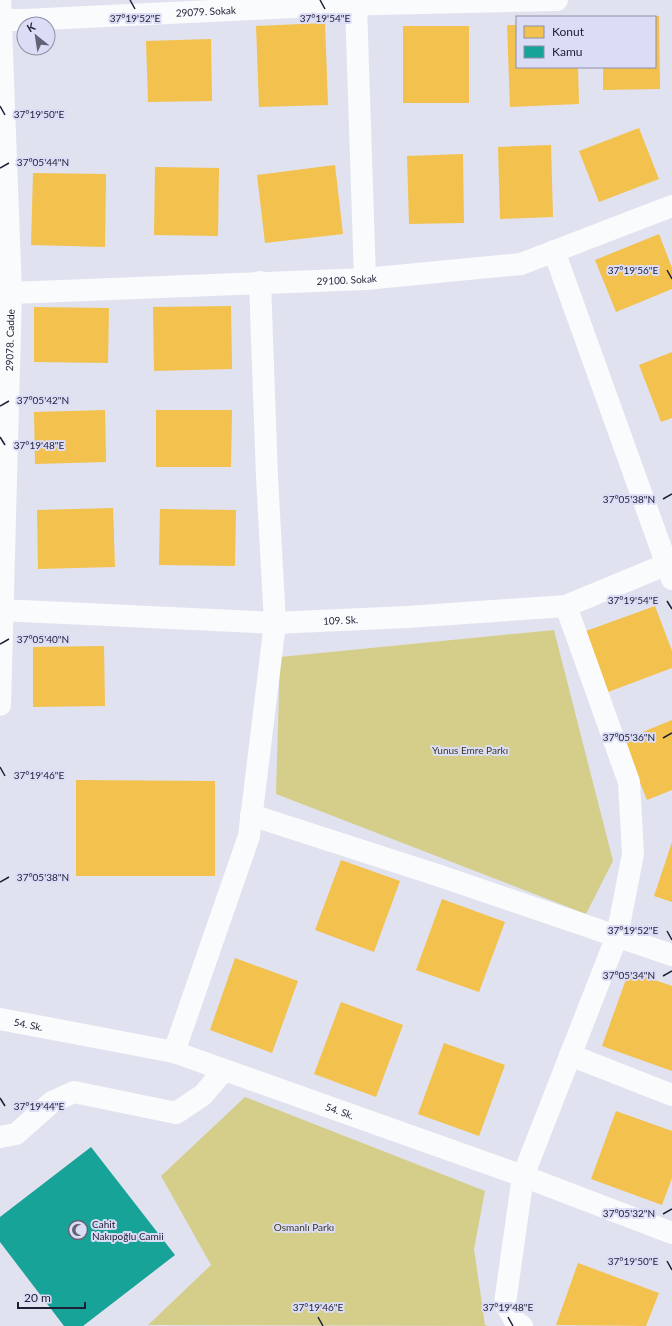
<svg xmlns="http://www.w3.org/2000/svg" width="672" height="1326" font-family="Lato,sans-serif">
<rect width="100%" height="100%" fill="#e1e2ef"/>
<g fill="#d5ce8b">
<polygon points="554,630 613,861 586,914 276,794 280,657"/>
<polygon points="245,1097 485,1191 474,1249 485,1325 488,1326 148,1325 211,1265 161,1176"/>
</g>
<g fill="#f2c14e">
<polygon points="655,16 659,16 660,89 603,90 603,67 655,67"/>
<polygon points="325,23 328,105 259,107 256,26"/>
<polygon points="507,25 517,25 517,67 578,67 579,104 510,107"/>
<rect x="403" y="26" width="66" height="77"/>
<polygon points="211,39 212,101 148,102 146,41"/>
<polygon points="639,128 659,179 599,202 579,151"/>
<polygon points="551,145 553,217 500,219 498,147"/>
<polygon points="463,154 464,223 409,224 407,156"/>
<polygon points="335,165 343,234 265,243 257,175"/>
<polygon points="155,167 219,168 218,236 154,235"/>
<polygon points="33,173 106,174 105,247 31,245"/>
<polygon points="659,234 672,268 672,289 616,312 595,260"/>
<polygon points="231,306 232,369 154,371 153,307"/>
<polygon points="34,307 109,308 108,363 34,362"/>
<polygon points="672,352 672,418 661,422 639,365"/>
<polygon points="105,410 106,462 35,464 34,412"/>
<polygon points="156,410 232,410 231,467 156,467"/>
<polygon points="113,508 115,567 38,569 37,510"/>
<polygon points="160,509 236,510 235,566 159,565"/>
<polygon points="655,606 672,651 672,668 608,692 586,631"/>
<polygon points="104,646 105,706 33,707 33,647"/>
<polygon points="672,720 672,790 647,800 623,740"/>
<polygon points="76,780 215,781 215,876 76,876"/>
<polygon points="672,842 672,902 654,896"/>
<polygon points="341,860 400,881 374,952 315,930"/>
<polygon points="442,899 505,922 479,992 416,970"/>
<polygon points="235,958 298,981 272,1053 210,1030"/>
<polygon points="629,971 672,986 672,1071 602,1046"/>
<polygon points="341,1002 403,1025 376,1097 314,1074"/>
<polygon points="444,1043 505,1065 479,1136 418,1114"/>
<polygon points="616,1111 672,1131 672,1178 662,1205 591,1179"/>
<polygon points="578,1263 659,1293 646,1326 556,1325"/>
</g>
<polygon fill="#17a398" points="91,1147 175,1255 83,1326 64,1326 0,1242 0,1217"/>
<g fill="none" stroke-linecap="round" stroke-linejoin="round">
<g stroke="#fafbfd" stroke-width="22">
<polyline points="356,5 365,279"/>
<path id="s1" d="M0 20H25L335 5 557 0"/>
<polyline points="554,251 672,579"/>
<path id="s2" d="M11 293 365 279 521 264 672 206"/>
<path id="s3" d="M0 610 275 623 407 617 566 606 672 562"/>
<path id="s4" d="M0 705 11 293 0 0"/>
<polyline points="251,815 437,875 672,955"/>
<path id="s5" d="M0 1019 174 1052 523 1176 672 1233"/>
<polyline points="174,1052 249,836 275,623 267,477 260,282"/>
<polyline points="570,1055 672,1095"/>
<polyline points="0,1137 16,1134 52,1102 74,1092 176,1113 203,1095 224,1070"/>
<polyline points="522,1326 517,1324 505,1303 523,1176 617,936 633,854 629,782 566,606"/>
</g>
</g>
<path fill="none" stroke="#1e1e34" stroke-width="1.5" d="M130 0 135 9M320 0 325 9M0 106 5 115M0 168 9 163M667 270 672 279M0 406 9 401M0 437 5 445M663 499 672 494M667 601 672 609M0 644 9 639M663 738 672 733M0 767 5 776M0 882 9 877M667 931 672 940M663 976 672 971M0 1098 5 1106M663 1214 672 1209M667 1261 672 1270M318 1317 323 1326M508 1317 513 1326"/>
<defs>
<g id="mosque-ring" transform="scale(1)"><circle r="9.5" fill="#dbdcf5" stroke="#626375" stroke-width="1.5"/><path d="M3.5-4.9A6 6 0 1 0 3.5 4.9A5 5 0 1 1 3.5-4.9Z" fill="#626375"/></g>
</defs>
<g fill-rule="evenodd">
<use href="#mosque-ring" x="78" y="1230"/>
</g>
<g text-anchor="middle" stroke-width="4" stroke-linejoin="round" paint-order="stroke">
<g font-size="10" fill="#1e1e34" stroke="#dbdcf5">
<text dy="4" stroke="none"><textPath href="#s1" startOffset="206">29079. Sokak</textPath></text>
<text dy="4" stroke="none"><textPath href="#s2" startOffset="336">29100. Sokak</textPath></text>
<text dy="4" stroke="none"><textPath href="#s4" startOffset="365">29078. Cadde</textPath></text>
<text dy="4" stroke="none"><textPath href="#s3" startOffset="341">109. Sk.</textPath></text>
<text dy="4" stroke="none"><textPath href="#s5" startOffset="29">54. Sk.</textPath></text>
<text dy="4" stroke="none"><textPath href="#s5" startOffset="353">54. Sk.</textPath></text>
</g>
<g font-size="10" fill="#3c3922" stroke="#dbdcf5">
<text x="470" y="754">Yunus Emre Parkı</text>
<text x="304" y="1231">Osmanlı Parkı</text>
</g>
<g font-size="10" fill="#1e1e34" stroke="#dbdcf5" text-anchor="start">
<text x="92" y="1228">Cahit<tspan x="92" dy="12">Nakıpoğlu Camii</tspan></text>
</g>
</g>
<g font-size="10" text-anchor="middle" fill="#1e1e34" stroke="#dbdcf5" stroke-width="4" stroke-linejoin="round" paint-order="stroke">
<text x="135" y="22">37°19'52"E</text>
<text x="325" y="22">37°19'54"E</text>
<text x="39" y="118">37°19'50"E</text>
<text x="43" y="166">37°05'44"N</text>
<text x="633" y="274">37°19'56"E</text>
<text x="43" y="404">37°05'42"N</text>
<text x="39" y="449">37°19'48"E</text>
<text x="629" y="503">37°05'38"N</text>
<text x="633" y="604">37°19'54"E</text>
<text x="43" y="643">37°05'40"N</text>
<text x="629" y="741">37°05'36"N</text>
<text x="39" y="779">37°19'46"E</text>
<text x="43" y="881">37°05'38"N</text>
<text x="633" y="934">37°19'52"E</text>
<text x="629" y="979">37°05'34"N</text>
<text x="39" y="1110">37°19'44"E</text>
<text x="629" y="1217">37°05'32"N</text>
<text x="633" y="1265">37°19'50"E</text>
<text x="318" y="1311">37°19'46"E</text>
<text x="508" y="1311">37°19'48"E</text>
</g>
<rect x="516" y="16" width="140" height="52" fill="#dbdcf5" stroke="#8f90a8"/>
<rect x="524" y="26" width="20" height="12" fill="#f2c14e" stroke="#8f90a8"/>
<text x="552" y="36" font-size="12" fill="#1e1e34">Konut</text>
<rect x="524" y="46" width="20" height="12" fill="#17a398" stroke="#8f90a8"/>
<text x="552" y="56" font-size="12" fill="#1e1e34">Kamu</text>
<g transform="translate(36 36) rotate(330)"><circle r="19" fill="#dbdcf5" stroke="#8f90a8"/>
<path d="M0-3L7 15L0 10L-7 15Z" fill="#626375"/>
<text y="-6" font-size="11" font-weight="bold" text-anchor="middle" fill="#1e1e34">K</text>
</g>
<path d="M18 1302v6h67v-6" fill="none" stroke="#1e1e34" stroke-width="2"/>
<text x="24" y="1302" font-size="12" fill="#1e1e34" stroke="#dbdcf5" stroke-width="3" paint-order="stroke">20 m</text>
</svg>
